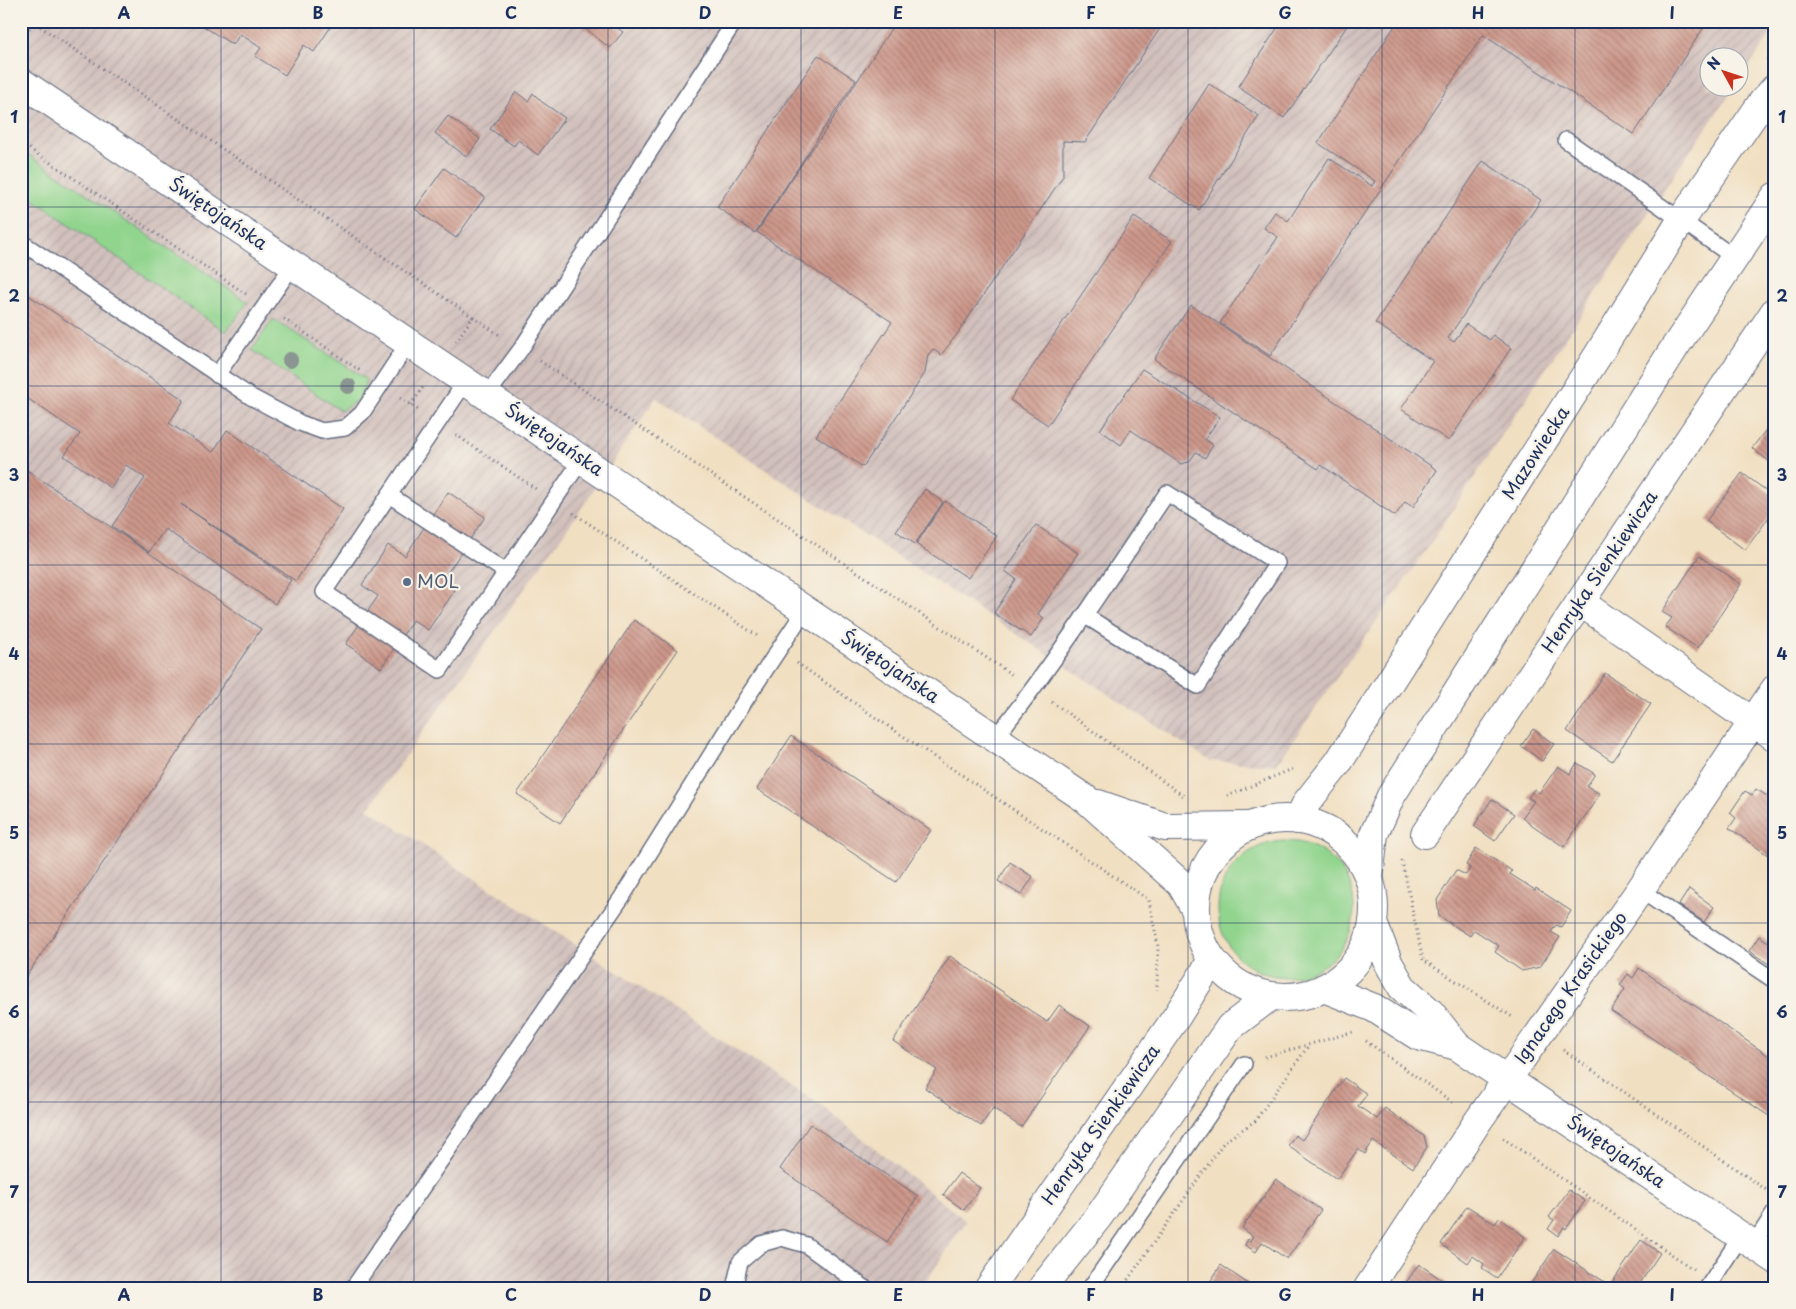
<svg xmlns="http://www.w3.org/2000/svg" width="1796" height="1309" font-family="'Playpen Sans',sans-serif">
<defs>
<pattern id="industrial-furrows" width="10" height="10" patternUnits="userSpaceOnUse" patternTransform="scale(1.25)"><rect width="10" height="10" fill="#d1c0bc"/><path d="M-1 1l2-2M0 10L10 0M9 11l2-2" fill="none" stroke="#b3a5a4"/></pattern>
<pattern id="building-back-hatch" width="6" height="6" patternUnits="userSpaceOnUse" patternTransform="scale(1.25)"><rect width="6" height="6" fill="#cd978a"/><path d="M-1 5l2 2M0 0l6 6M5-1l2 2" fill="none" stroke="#a67c74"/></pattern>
</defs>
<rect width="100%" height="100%" fill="#f7f3e8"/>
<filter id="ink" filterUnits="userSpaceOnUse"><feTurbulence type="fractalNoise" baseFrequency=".02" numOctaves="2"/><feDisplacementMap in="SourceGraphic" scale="10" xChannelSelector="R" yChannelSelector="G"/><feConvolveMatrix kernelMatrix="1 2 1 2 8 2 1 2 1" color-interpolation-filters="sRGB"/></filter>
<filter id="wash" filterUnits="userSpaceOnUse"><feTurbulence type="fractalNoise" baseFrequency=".0096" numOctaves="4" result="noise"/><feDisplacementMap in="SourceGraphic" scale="20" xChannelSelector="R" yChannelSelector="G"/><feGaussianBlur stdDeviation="1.12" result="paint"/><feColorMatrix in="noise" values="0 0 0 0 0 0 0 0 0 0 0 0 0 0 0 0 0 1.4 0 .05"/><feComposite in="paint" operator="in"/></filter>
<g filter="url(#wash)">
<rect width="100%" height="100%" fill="#f1dfc1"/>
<polygon fill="url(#industrial-furrows)" points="21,21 1775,21 1775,28 1739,81 1738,58 1708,58 1708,88 1734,88 1654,204 1431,543 1276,765 1210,761 656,398 574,519 368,809 822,1106 966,1221 922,1288 21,1288"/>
<g fill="#90d48d" stroke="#568276">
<polygon points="21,150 248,302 228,329 226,332 21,191"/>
<polygon points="273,319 366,379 363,396 341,411 252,350"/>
<circle cx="1286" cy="909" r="68"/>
</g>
<g id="blocks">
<g fill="url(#building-back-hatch)">
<polygon points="206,21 325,21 332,25 314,52 304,45 285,75 255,56 261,48 240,34 233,45 203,26"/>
<polygon points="588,21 609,21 623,32 610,48 583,27"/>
<polygon points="687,21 706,21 700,30"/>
<polygon points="896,21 1165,21 1085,142 1063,141 1063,176 958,333 941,355 933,349 928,355 925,373 863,467 816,436 892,322 757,232 805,159 821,137"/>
<polygon points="1282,21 1340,21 1347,26 1284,118 1238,87"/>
<polygon points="1398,21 1708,21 1634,134 1483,35 1270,356 1220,323 1278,237 1264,228 1275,212 1288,221 1329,158 1372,186 1375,181 1318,143"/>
<polygon points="818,55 856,80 755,233 717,207"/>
<polygon points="1209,84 1259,116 1199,210 1149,178"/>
<polygon points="516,92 528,101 533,93 542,102 565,118 538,155 518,140 514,146 490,129"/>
<polygon points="448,116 480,139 467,157 435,133"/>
<polygon points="1483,161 1541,200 1448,338 1454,342 1466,324 1490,340 1493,335 1511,348 1449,441 1401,409 1433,361 1375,323"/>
<polygon points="444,168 485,197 456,238 415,209"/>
<polygon points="1134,217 1172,241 1048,425 1010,400"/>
<polygon points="21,290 184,400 169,423 213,452 227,430 343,509 296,581 181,504 291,580 275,604 165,529 149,552 112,526 145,478 126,465 111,488 64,456 80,434 21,394"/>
<polygon points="1191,305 1437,470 1413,507 1405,502 1395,516 1321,465 1318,469 1154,359"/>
<polygon points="1142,369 1220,417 1205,439 1213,445 1205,458 1196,452 1189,462 1181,464 1131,430 1121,445 1100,430"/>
<polygon points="1775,418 1775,466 1752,448"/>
<polygon points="21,466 261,629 21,984"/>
<polygon points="1742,473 1775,497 1775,509 1745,550 1706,521"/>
<polygon points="925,489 943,502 915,544 896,531"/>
<polygon points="448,492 485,517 442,581 455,590 428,630 413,620 381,668 346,644 378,596 362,585 388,545 405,556"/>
<polygon points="945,501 997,536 968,578 916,544"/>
<polygon points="1036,525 1078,553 1038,614 1044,618 1031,637 994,613 1016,579 1005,571"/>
<polygon points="1699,556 1741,584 1698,648 1665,627 1672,618 1662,612"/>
<polygon points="634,620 678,650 560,823 517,794"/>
<polygon points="1605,673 1651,704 1612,761 1567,731"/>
<polygon points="1533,729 1554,744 1542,761 1521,746"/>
<polygon points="791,736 931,830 896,882 757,789"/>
<polygon points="1577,763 1595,774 1587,786 1600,794 1564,847 1522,818 1534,801 1528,798 1534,789 1539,793 1558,766 1570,774"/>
<polygon points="1756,789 1775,801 1775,860 1729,828 1736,818 1730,813 1745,791 1752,795"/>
<polygon points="1492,799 1514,814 1495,841 1474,826"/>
<polygon points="1476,848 1512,871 1510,874 1535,890 1536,888 1571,911 1561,927 1556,925 1551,932 1560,937 1540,967 1522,971 1495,952 1499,946 1474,930 1470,936 1439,916 1437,900 1456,870 1466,875 1470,868 1466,865"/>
<polygon points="1010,862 1033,877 1021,895 998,881"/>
<polygon points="1689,889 1714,907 1704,922 1679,905"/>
<polygon points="1759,936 1775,946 1775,968 1749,951"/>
<polygon points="950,956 1047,1022 1059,1005 1090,1026 1021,1127 993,1108 981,1126 925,1088 937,1070 893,1041"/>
<polygon points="1639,968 1775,1060 1775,1120 1611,1011 1625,989 1620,985 1628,974 1633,978"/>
<polygon points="1344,1078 1367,1094 1358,1106 1377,1119 1385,1108 1424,1136 1427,1147 1413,1168 1373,1141 1365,1154 1358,1149 1337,1179 1288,1146 1295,1135 1302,1140"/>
<polygon points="810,1124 918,1196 887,1242 780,1169"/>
<polygon points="959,1173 980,1188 964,1210 943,1195"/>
<polygon points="1276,1179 1321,1210 1287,1259 1262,1242 1256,1252 1245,1245 1248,1239 1250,1241 1253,1236 1242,1228"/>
<polygon points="1569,1190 1585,1201 1566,1229 1564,1227 1558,1236 1548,1229 1554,1220 1549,1217"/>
<polygon points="1467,1206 1495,1224 1499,1218 1525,1237 1497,1278 1482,1268 1484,1264 1473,1256 1468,1263 1441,1244"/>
<polygon points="1641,1240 1660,1253 1637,1288 1620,1288 1612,1283"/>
<polygon points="1554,1249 1608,1284 1606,1288 1528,1288"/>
<polygon points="1419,1264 1448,1284 1445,1288 1403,1287"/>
<polygon points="1221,1265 1254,1288 1206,1288"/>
</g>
</g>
</g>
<g filter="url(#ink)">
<use href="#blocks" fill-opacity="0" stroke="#666d81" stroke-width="1"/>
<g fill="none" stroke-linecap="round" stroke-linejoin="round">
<g stroke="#666d81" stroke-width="18">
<g id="service">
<polyline points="1566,140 1735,258"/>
<polyline points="21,242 251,397 300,423 322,431 345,428 362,413 409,342"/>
<polyline points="217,375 293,265"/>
<polyline points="466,381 389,495 506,572 582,459"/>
<polyline points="487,395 521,349 735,21"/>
<polyline points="389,495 324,592 440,670 506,572"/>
<path d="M995 738C1057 660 1111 576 1167 493L1277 563 1198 686 1084 615"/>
<polyline points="1640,890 1775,981"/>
<polyline points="1753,1245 1775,1212"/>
<polyline points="353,1288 622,897 744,702 805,610"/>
<polyline points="734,1288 740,1262 761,1244 782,1238 806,1245 865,1288"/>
<polyline points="1090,1288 1244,1064"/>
<polyline points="1707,1288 1741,1236"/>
</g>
</g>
<g stroke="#666d81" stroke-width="30">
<g id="minor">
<polyline points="1580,602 1775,737"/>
<polyline points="1425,834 1775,311"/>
<polyline points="1368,1288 1478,1121 1640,890 1775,689"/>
</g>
</g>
<g stroke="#666d81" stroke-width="30">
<g id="tertiary">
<polyline points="21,82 1087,800 1181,884 1195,909"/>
<polyline points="1098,804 1165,827 1250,826"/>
<polyline points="1373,923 1389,964 1402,987 1431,1013 1457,1046 1775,1259"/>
<polyline points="1324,988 1374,1008 1418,1036 1457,1046"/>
</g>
</g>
<g stroke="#666d81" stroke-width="30">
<g id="secondary">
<circle cx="1285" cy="908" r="89"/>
<polyline points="1298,820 1307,802 1338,763 1598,355 1682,219 1761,104 1775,88"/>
<polyline points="1369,878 1374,834 1391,796 1675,347 1775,197"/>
<polyline points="989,1288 1177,1016 1212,960"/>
<polyline points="1042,1288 1099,1216 1230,1027 1271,996"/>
</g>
</g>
<g stroke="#666d81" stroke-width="3" stroke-dasharray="1 4" stroke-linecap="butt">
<polyline points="32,21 473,317 456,341"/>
<polyline points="21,41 34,22"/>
<polyline points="1767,60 1775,48"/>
<polyline points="21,143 246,294"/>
<polyline points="473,317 501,336"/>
<polyline points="284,319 362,372"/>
<polyline points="540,361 1014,676"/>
<polyline points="400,398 420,411"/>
<polyline points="411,405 423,387"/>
<polyline points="456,435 536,489"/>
<polyline points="573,513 759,637"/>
<polyline points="1770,660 1775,652"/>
<polyline points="797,663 879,720 1149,900 1158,946 1157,990"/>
<polyline points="1052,702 1185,797"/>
<polyline points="1227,796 1295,768"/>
<polyline points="1402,861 1423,960 1514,1018"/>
<polyline points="1366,1041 1455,1104"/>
<polyline points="1563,1050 1768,1191"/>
<polyline points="1265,1057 1353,1032"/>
<polyline points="1503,1138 1693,1269"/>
<polyline points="1122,1288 1224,1142 1255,1121 1309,1045"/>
</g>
<use href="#service" stroke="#fff" stroke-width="15"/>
<use href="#minor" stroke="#fff" stroke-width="28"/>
<use href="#tertiary" stroke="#fff" stroke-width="28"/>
<use href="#secondary" stroke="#fff" stroke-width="28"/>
</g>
<g fill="#8b9591">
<circle cx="290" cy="360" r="8"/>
<circle cx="348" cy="386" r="8"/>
</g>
</g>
<path fill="none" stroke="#1b2f5e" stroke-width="1" stroke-opacity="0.55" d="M221 21V1288M414 21V1288M608 21V1288M801 21V1288M995 21V1288M1188 21V1288M1382 21V1288M1575 21V1288M21 207H1775M21 386H1775M21 565H1775M21 744H1775M21 923H1775M21 1102H1775"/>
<circle fill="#5c6f8a" stroke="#f7f3e8" stroke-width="2" cx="407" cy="582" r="5"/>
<g text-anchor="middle" stroke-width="4.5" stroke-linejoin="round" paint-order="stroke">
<g font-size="18" fill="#1b2f5e" stroke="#f7f3e8">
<text transform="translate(218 214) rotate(34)" y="6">Świętojańska</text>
<text transform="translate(554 440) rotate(34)" y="6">Świętojańska</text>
<text transform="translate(1536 453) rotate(-57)" y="6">Mazowiecka</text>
<text transform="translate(1600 572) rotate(-56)" y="6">Henryka Sienkiewicza</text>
<text transform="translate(890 667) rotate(34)" y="6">Świętojańska</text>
<text transform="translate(1571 988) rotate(-55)" y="6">Ignacego Krasickiego</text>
<text transform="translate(1101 1125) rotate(-55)" y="6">Henryka Sienkiewicza</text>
<text transform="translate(1616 1152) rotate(34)" y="6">Świętojańska</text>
</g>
<g font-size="18" fill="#4e5e75" stroke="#f7f3e8" text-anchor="start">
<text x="417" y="588">MOL</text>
</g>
</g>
<rect width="1796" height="1309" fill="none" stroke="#f7f3e8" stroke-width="55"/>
<g transform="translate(1724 72) rotate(310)"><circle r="24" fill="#f7f3e8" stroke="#9fa5b1"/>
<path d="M0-4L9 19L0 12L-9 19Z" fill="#c8321e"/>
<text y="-8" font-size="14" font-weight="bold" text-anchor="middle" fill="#1b2f5e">N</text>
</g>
<rect x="28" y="28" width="1740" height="1254" fill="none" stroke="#1b2f5e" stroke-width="2"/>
<g font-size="16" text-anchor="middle" font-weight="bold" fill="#1b2f5e">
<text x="124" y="19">A</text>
<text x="318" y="19">B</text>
<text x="511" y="19">C</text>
<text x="705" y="19">D</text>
<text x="898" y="19">E</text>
<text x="1091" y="19">F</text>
<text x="1285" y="19">G</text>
<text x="1478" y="19">H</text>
<text x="1672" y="19">I</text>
<text x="14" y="123">1</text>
<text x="1782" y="123">1</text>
<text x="14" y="302">2</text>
<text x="1782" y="302">2</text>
<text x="14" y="481">3</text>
<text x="1782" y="481">3</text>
<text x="14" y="660">4</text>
<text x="1782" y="660">4</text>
<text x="14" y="839">5</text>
<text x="1782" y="839">5</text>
<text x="14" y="1018">6</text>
<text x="1782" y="1018">6</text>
<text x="14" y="1198">7</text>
<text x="1782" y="1198">7</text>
<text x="124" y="1301">A</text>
<text x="318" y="1301">B</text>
<text x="511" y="1301">C</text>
<text x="705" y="1301">D</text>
<text x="898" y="1301">E</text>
<text x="1091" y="1301">F</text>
<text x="1285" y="1301">G</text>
<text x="1478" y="1301">H</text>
<text x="1672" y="1301">I</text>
</g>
</svg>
